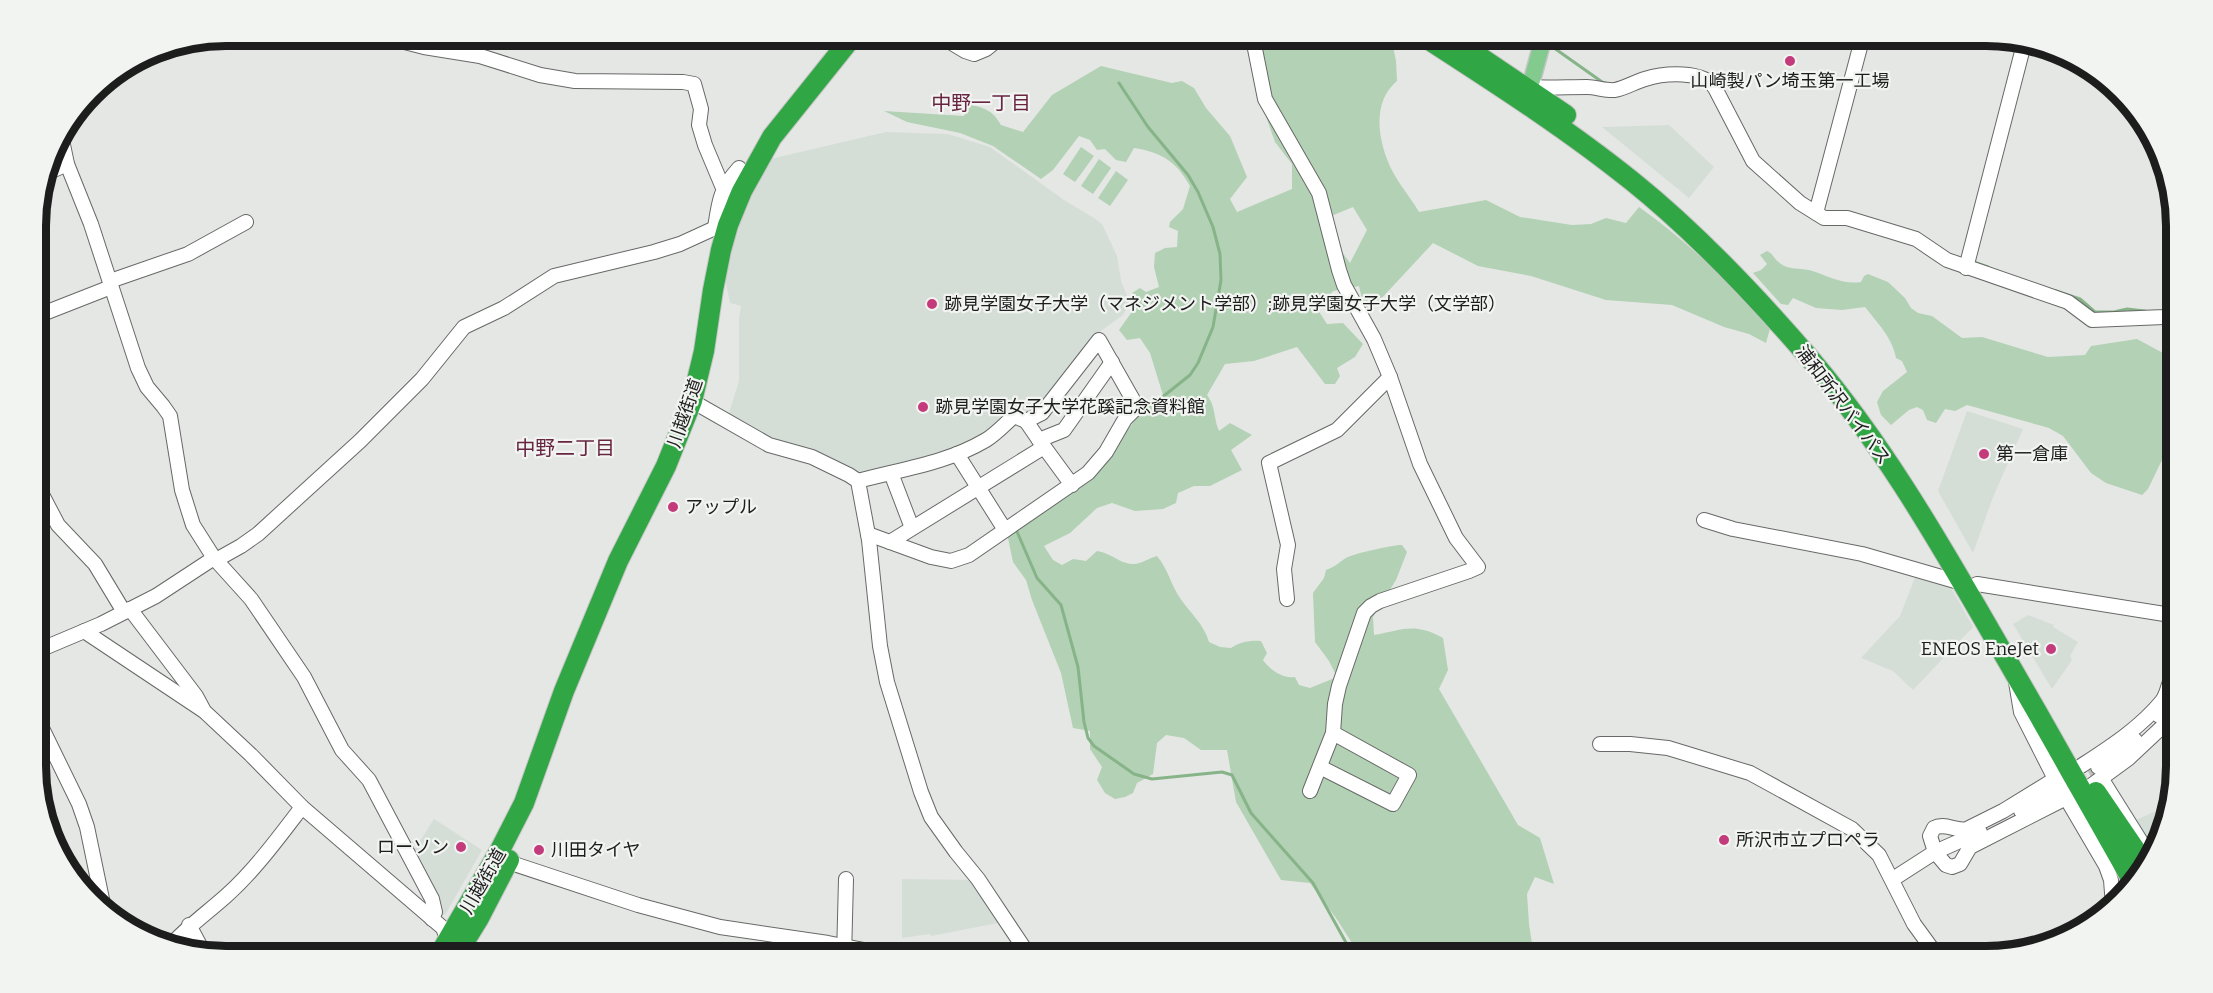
<svg xmlns="http://www.w3.org/2000/svg" width="2213" height="993" font-family="Bitter,'Noto Sans JP',serif">
<rect width="100%" height="100%" fill="#e5e7e5"/>
<g fill="#d5ded6">
<polygon points="1669,125 1714,167 1689,198 1602,127"/>
<polygon points="886,132 948,134 990,147 1064,200 1094,218 1102,224 1117,256 1121,281 1130,303 1123,315 1098,333 1041,410 989,436 919,464 859,476 770,441 727,419 739,381 739,319 741,306 730,303 723,269 739,220 766,160"/>
<polygon points="1967,411 2023,429 1993,497 1973,553 1938,491"/>
<polygon points="1916,575 1950,586 1973,627 1913,690 1893,671 1861,658 1900,616"/>
<polygon points="2028,615 2054,625 2053,627 2078,642 2070,656 2072,660 2052,689 2013,624"/>
<polygon points="2169,805 2162,840 2155,852 2136,820"/>
<polygon points="434,819 482,850 445,915 442,915 436,897 413,852"/>
<polygon points="902,879 976,880 1003,922 931,936 930,934 902,938"/>
</g>
<g fill="#b3d1b4" fill-rule="evenodd">
<path d="M1241 36H1391L1396 61 1397 81C1374 100 1377 133 1387 159 1393 177 1409 195 1419 212L1486 200 1520 217 1572 225 1591 224 1606 218 1626 223 1639 207C1687 241 1729 283 1771 325L1766 343 1749 334 1724 327 1672 305 1606 300 1531 276 1478 266 1433 243 1366 315 1359 286 1333 291 1318 310 1327 324 1343 323 1363 344 1355 357 1337 368 1340 376 1335 384H1325L1297 347 1254 361 1225 364 1207 395C1216 407 1213 416 1219 431L1230 423 1252 435 1231 450 1242 470 1210 486H1194L1178 493 1176 503 1163 509 1135 511 1112 503 1097 508 1070 533 1044 546 1053 560 1062 565 1073 559 1086 561 1097 551C1112 553 1119 564 1134 564 1141 564 1149 558 1157 556 1168 569 1171 585 1180 598 1190 613 1204 624 1209 642L1220 647 1231 648C1240 642 1250 640 1261 641L1267 653 1263 660C1270 670 1283 679 1295 677L1299 685 1310 688 1337 677 1329 661 1315 642 1313 593 1324 578 1326 570C1335 567 1338 563 1346 558 1355 553 1393 545 1402 545L1407 552 1396 580 1373 617 1374 635C1403 630 1414 622 1443 638L1448 670 1439 689 1518 825 1540 838 1554 884 1535 877 1527 894 1529 924 1534 957H1361L1336 918 1310 883 1281 880 1236 802 1227 750H1201L1184 738 1166 735 1157 743 1153 774 1137 783 1133 793 1125 797 1115 799 1105 793 1097 780 1102 767 1090 749V731L1073 728 1061 673 1032 600 1026 580 1013 562 1007 533 1087 483 1139 415 1163 395 1150 353 1140 338 1127 340 1119 330 1136 306 1132 293 1140 288 1146 292 1159 287 1154 267 1155 253 1165 248 1177 247 1178 231 1169 227 1170 222 1183 209 1190 186C1177 162 1161 152 1134 148L1126 162 1116 160 1105 149 1097 150 1090 140 1079 136 1053 170 1041 179 993 146 960 133 907 122 884 111 964 116 968 104C984 108 993 110 1001 125L1023 132 1052 95 1101 66 1172 83 1182 81 1194 88 1206 108 1230 136 1247 177 1230 199 1237 212 1292 189V164L1275 142 1260 100 1254 60ZM1353 207 1367 230 1350 263 1319 221Z"/>
<polygon points="1081,147 1094,156 1075,182 1063,174"/>
<polygon points="1099,159 1111,168 1093,194 1081,186"/>
<polygon points="1116,171 1128,180 1110,206 1098,198"/>
<path d="M1767 251C1774 254 1774 260 1781 264 1790 270 1799 268 1809 270 1827 275 1842 285 1861 282L1864 276 1868 274 1888 282 1905 298 1911 308 1918 313 1932 316 1962 338 1982 337 2048 357 2085 355 2091 346 2137 339 2176 360V431L2148 489 2142 495 2106 483 2091 473 2063 436 2049 428 1967 405 1955 411 1945 409 1936 423 1927 420 1923 410 1917 407 1909 410 1891 425 1881 415 1877 402 1883 391 1907 372 1902 361 1896 358C1893 339 1877 322 1865 307L1842 310 1816 308 1793 298 1788 305 1781 304 1753 273 1761 270 1767 264 1760 255Z"/>
</g>
<g fill="none" stroke-linecap="round" stroke-linejoin="round">
<g stroke="#86b488" stroke-width="3">
<polyline points="1547,43 1605,84"/>
<polyline points="1119,83 1148,127 1188,175 1198,192 1213,227 1220,254 1221,280 1213,327 1198,363 1190,375 1160,399 1141,410"/>
<polyline points="1971,261 1988,267"/>
<polyline points="2056,291 2080,299 2095,312 2114,312 2127,309 2145,311"/>
<polyline points="1015,527 1037,578 1061,605 1078,667 1084,722 1088,738 1094,746 1134,774 1152,779 1222,772 1232,775 1251,813 1313,883 1354,957"/>
</g>
<polyline stroke="#bdbfbd" stroke-width="14" stroke-dasharray="14 7" stroke-linecap="butt" points="2070,782 2098,767"/>
<g stroke="#676967" stroke-width="16">
<g id="minor">
<polyline points="381,36 424,47 480,56 540,75 575,81 683,82 694,84 701,109 699,125 705,145 723,188"/>
<polyline points="940,36 965,51 974,54 986,49 1002,36"/>
<polyline points="1249,36 1254,44 1265,99 1319,193 1339,270 1344,285 1374,339 1390,377 1420,464 1456,538 1478,567 1469,571 1380,601 1371,606 1364,613 1339,686 1335,704 1333,733 1310,791"/>
<path d="M1527 87C1547 88 1567 87 1587 87 1596 87 1606 91 1615 90 1625 88 1635 82 1645 79 1664 73 1703 70 1715 88L1753 161 1800 203 1824 218H1847L1916 239 1947 260 2068 302 2092 320 2164 317 2176 312"/>
<polyline points="61,135 67,164 91,224 138,368 147,387 163,406 170,416 182,490 193,525 214,558 251,599 304,677 342,750 369,780 432,899 435,912 432,919"/>
<polyline points="47,173 67,164"/>
<polyline points="1816,213 1863,36"/>
<path d="M715 228C719 201 720 189 739 168"/>
<polyline points="1966,268 2024,44"/>
<polyline points="110,281 188,254 246,222"/>
<polyline points="37,316 111,287"/>
<polyline points="692,401 769,445 812,457 849,475 858,481 869,540 880,646 887,682 921,792 931,817 956,852 978,879 1030,957"/>
<polyline points="1039,440 1072,485"/>
<polyline points="957,454 1005,530"/>
<polyline points="891,473 912,528"/>
<path d="M858 481C902 469 945 464 986 440 996 434 1005 424 1014 416L1026 421 1039 440 1064 430 1112 362"/>
<polyline points="37,485 58,525 95,564 124,612"/>
<polyline points="1704,520 1733,529 1862,554 1962,583"/>
<polyline points="868,534 931,557 951,561 969,555 1088,473 1106,452 1125,419 1137,407 1099,340 1042,413 1026,421"/>
<polyline points="890,542 1044,447"/>
<polyline points="216,560 241,546 258,534 360,441 422,379 464,327 504,308 554,276 654,252 680,244 715,228 728,225"/>
<polyline points="1977,584 2177,616"/>
<polyline points="1287,599 1284,569 1288,545 1269,463 1337,430 1390,377"/>
<polyline points="130,609 196,696 203,709"/>
<polyline points="84,631 204,711 251,755 302,807 443,928 449,944"/>
<polyline points="37,651 101,624 156,596 214,558"/>
<polyline points="2016,682 2021,712 2055,779 2106,866 2111,880 2113,906"/>
<polyline points="2159,716 2177,699"/>
<polyline points="38,720 79,804 87,827 103,904"/>
<polyline points="1600,744 1630,744 1668,748 1750,773 1852,829 1879,855 1914,924 1938,957"/>
<path d="M2081 766C2110 747 2140 728 2162 701 2169 692 2167 680 2177 673"/>
<polyline points="1320,767 1393,804 1409,775 1333,733"/>
<polyline points="2098,767 2135,740"/>
<polyline points="2101,778 2143,845"/>
<path d="M2055 779 2003 811 1967 829C1956 832 1945 822 1934 828L1930 836 1935 852 1946 865 1952 867 1960 864 1970 847 2066 798"/>
<polyline points="2092,785 2129,758 2177,713"/>
<polyline points="2021,811 2058,789"/>
<polyline points="508,862 638,905 720,927 828,943 900,957"/>
<polyline points="1893,879 1935,852 1980,832"/>
<polyline points="189,925 204,953"/>
<path d="M170 946C187 927 207 913 226 896 255 870 279 837 302 807"/>
<polyline points="844,957 846,879"/>
</g>
</g>
<g stroke="#c4c4c4" stroke-width="19">
<polyline id="major" points="1519,98 1532,80 1544,36"/>
</g>
<g stroke="#c4c4c4" stroke-width="22">
<g id="highway">
<path d="M1423 36C1494 82 1566 128 1632 181 1698 234 1757 297 1812 361 1879 440 1932 530 1984 620 2035 708 2085 796 2135 885"/>
<polyline points="1449,36 1566,115"/>
<polyline points="2096,792 2147,867"/>
<polyline points="438,957 500,850 524,803 564,691 618,561 666,466 692,401 704,351 713,290 721,250 728,225 742,191 772,137 853,36"/>
<polyline points="455,957 479,918 509,860"/>
</g>
</g>
<use href="#minor" stroke="#fff" stroke-width="14"/>
<use href="#major" stroke="#83ca8f" stroke-width="16"/>
<use href="#highway" stroke="#31a645" stroke-width="20"/>
</g>
<g fill="#c33b7a" stroke="#f2f4f2" stroke-width="2">
<circle cx="1790" cy="61" r="6"/>
<circle cx="932" cy="304" r="6"/>
<circle cx="923" cy="407" r="6"/>
<circle cx="1984" cy="454" r="6"/>
<circle cx="673" cy="507" r="6"/>
<circle cx="2051" cy="649" r="6"/>
<circle cx="1724" cy="840" r="6"/>
<circle cx="461" cy="847" r="6"/>
<circle cx="539" cy="850" r="6"/>
</g>
<g text-anchor="middle" stroke-width="4.5" stroke-linejoin="round" paint-order="stroke">
<g font-size="18" fill="#1c1d1c" stroke="#f2f4f2" text-anchor="start">
<text x="1790" y="87" text-anchor="middle">山崎製パン埼玉第一工場</text>
<text x="944" y="310">跡見学園女子大学（マネジメント学部）;跡見学園女子大学（文学部）</text>
<text x="935" y="413">跡見学園女子大学花蹊記念資料館</text>
<text x="1996" y="460">第一倉庫</text>
<text x="685" y="513">アップル</text>
<text x="2039" y="655" text-anchor="end">ENEOS EneJet</text>
<text x="1736" y="846">所沢市立プロペラ</text>
<text x="449" y="853" text-anchor="end">ローソン</text>
<text x="551" y="856">川田タイヤ</text>
</g>
<g font-size="18" fill="#1c1d1c" stroke="#f2f4f2">
<text transform="translate(1843 405) rotate(53)" y="6">浦和所沢バイパス</text>
<text transform="translate(685 413) rotate(-71)" y="6">川越街道</text>
<text transform="translate(483 881) rotate(-60)" y="6">川越街道</text>
</g>
<g font-size="20" fill="#672542" stroke="#f2f4f2">
<text x="981" y="110">中野一丁目</text>
<text x="565" y="455">中野二丁目</text>
</g>
</g>
<path d="M0 0H2213V993H0ZM226 46H1986A180 180 0 0 1 2166 226V766A180 180 0 0 1 1986 946H226A180 180 0 0 1 46 766V226A180 180 0 0 1 226 46Z" fill="#f2f4f2" fill-rule="evenodd"/>
<path fill="none" stroke="#1c1d1c" stroke-width="8" d="M226 46H1986A180 180 0 0 1 2166 226V766A180 180 0 0 1 1986 946H226A180 180 0 0 1 46 766V226A180 180 0 0 1 226 46Z"/>
</svg>
